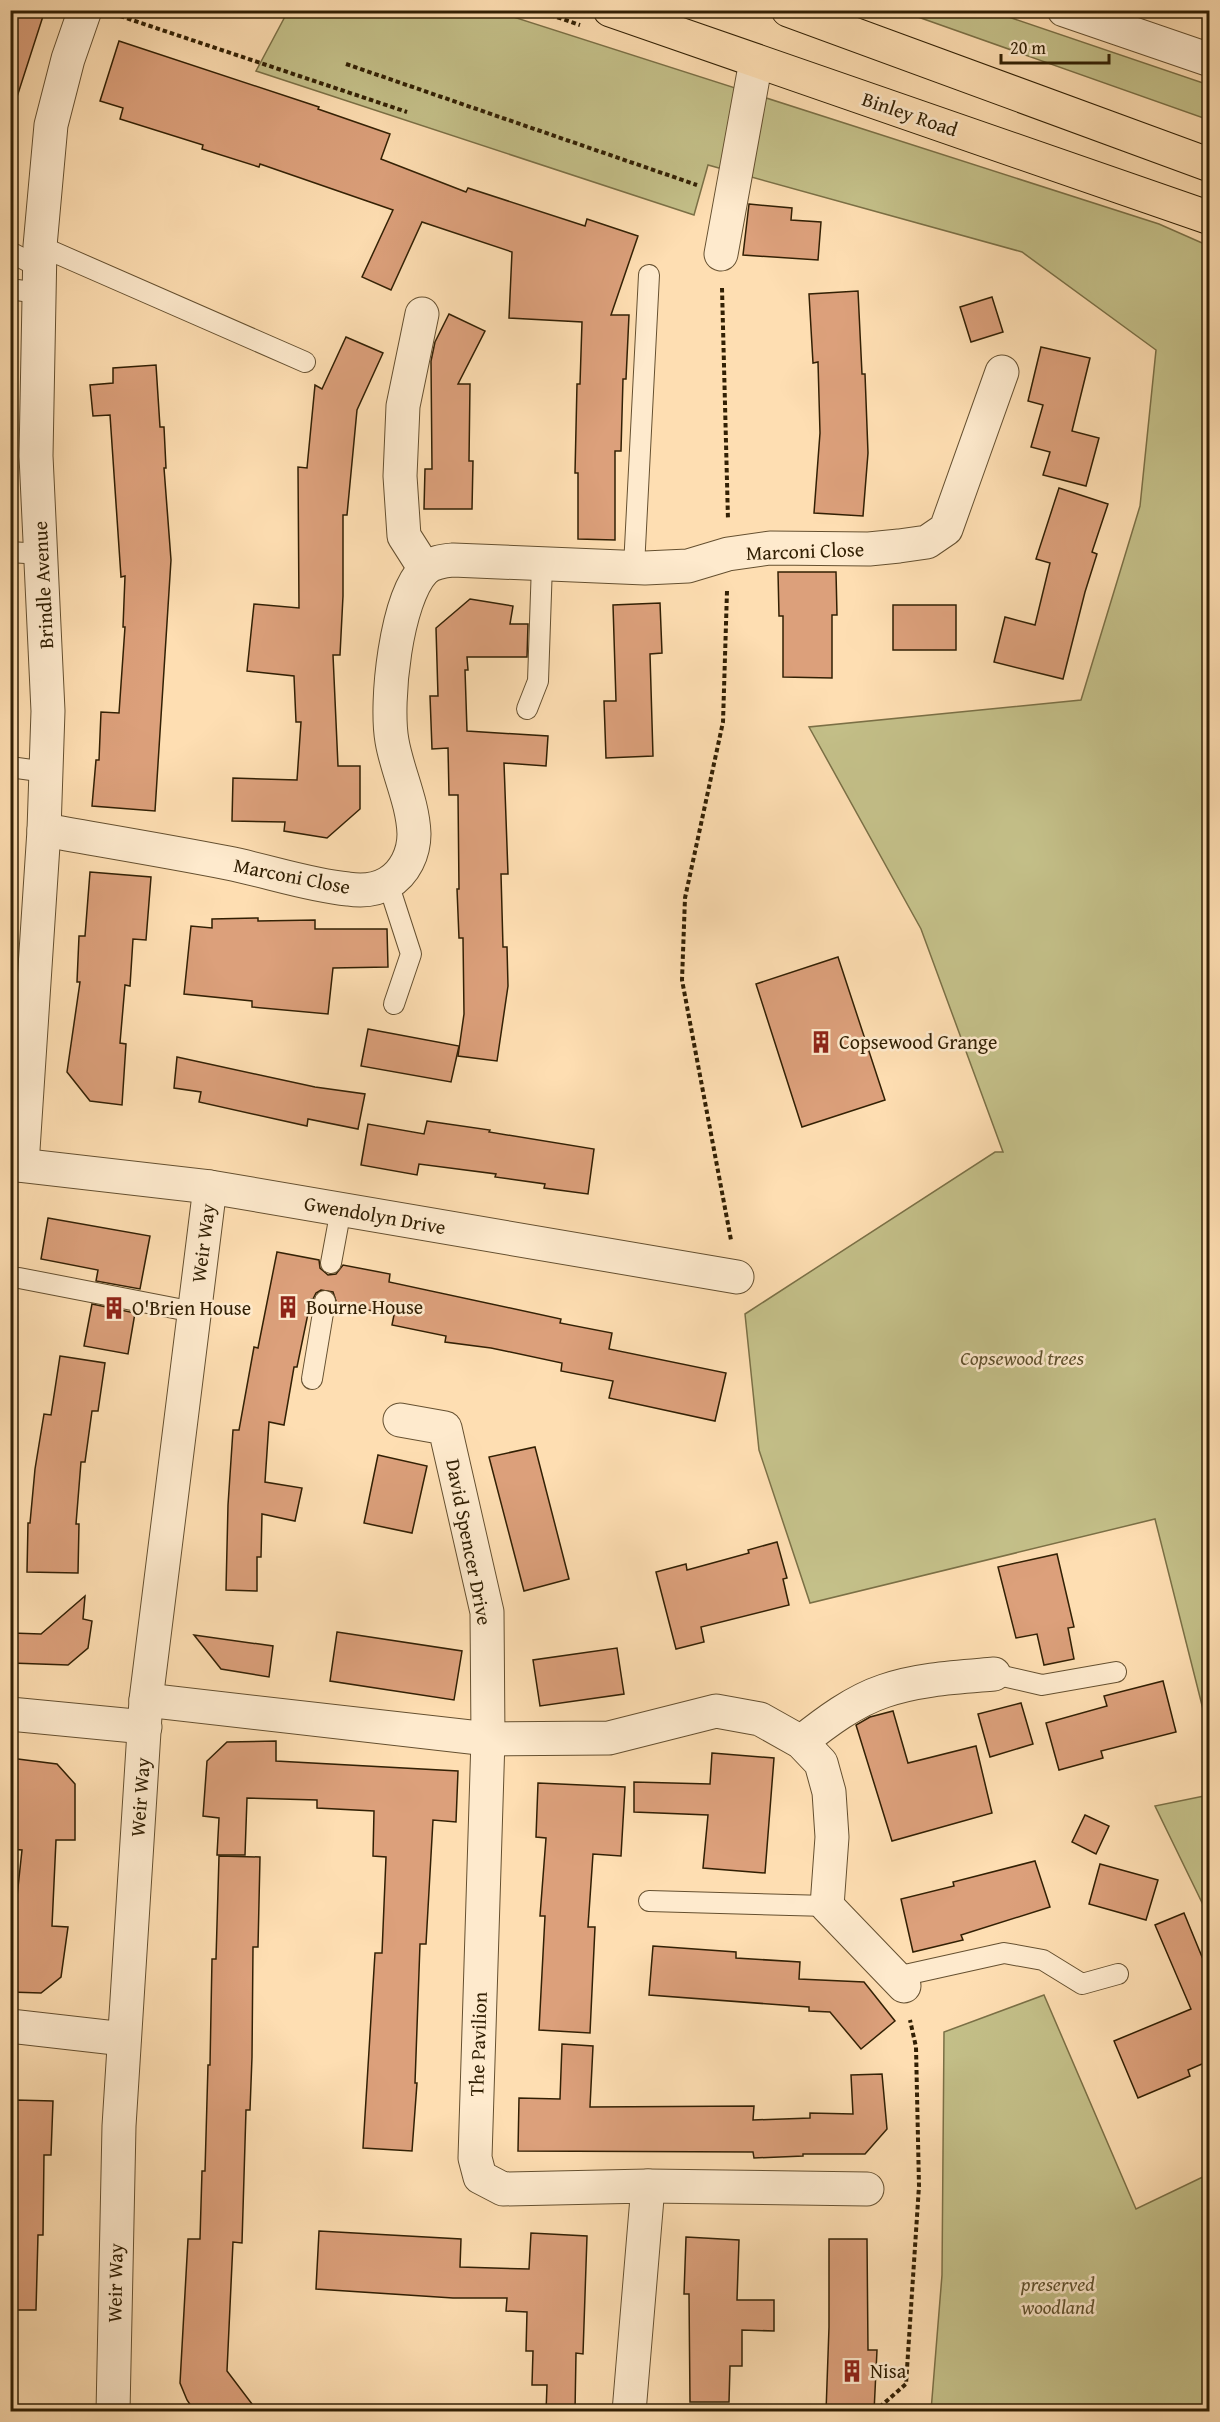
<svg xmlns="http://www.w3.org/2000/svg" width="1220" height="2422" font-family="'Gentium Book Plus',serif">
<rect width="100%" height="100%" fill="#fedeb2"/>
<filter id="stains"><feTurbulence type="fractalNoise" baseFrequency=".00333" numOctaves="4"/><feColorMatrix values="0 0 0 0 .2 0 0 0 0 .09 0 0 0 0 .02 0 0 0 .5 -.17"/></filter>
<radialGradient id="worn" r=".72"><stop offset=".6" stop-color="#630" stop-opacity="0"/><stop offset="1" stop-color="#630" stop-opacity=".3"/></radialGradient>
<g fill="#c4c089" stroke="#7b7046" stroke-width="1.5">
<polygon points="288,11 495,11 1159,224 1209,246 1209,1733 1155,1519 810,1603 759,1450 745,1314 995,1152 1003,1152 921,929 809,727 1081,700 1140,506 1156,350 1022,252 708,165 694,215 256,71"/>
<polygon points="901,11 991,11 1209,85 1209,120"/>
<polygon points="1209,1795 1210,1795 1209,1917 1155,1806"/>
<polygon points="1044,1995 1136,2209 1209,2174 1209,2411 931,2411 942,2275 944,2032"/>
</g>
<g fill="#dca07b" stroke="#322004" stroke-width="1.5">
<polygon points="10,10 45,10 16,100 10,99"/>
<polygon points="119,41 319,107 318,109 390,134 381,159 466,192 468,188 585,226 587,219 638,236 611,315 629,315 626,379 623,379 621,451 615,451 615,540 578,539 578,473 575,473 577,384 580,384 582,322 509,318 512,252 422,222 391,290 362,277 393,210 260,164 259,167 202,149 203,145 120,119 123,108 100,101"/>
<polygon points="749,204 792,208 791,220 821,222 818,260 743,255"/>
<polygon points="858,291 862,374 865,374 868,453 863,516 814,513 820,433 818,362 813,363 809,294"/>
<polygon points="992,297 1003,332 971,342 960,307"/>
<polygon points="449,314 485,331 458,384 470,384 469,461 473,461 472,509 424,509 425,469 432,469 431,361 435,342"/>
<polygon points="346,337 383,353 357,410 347,515 343,515 343,596 340,655 333,655 338,766 360,766 360,809 327,838 284,831 285,822 232,821 233,778 297,780 301,722 296,722 294,676 247,671 254,604 299,608 298,467 307,468 315,385 322,389"/>
<polygon points="1041,347 1090,358 1072,431 1099,438 1086,486 1043,475 1050,452 1031,447 1043,405 1028,401"/>
<polygon points="156,365 160,427 164,427 166,468 164,468 171,560 155,811 92,806 96,760 99,760 101,712 119,713 125,627 123,627 125,576 121,577 110,415 93,416 90,385 113,383 113,368"/>
<polygon points="1059,488 1108,504 1092,552 1097,554 1085,592 1063,679 994,662 1005,617 1035,625 1050,563 1036,559"/>
<polygon points="778,572 836,572 837,615 832,615 832,678 783,677 783,616 779,616"/>
<polygon points="470,599 513,606 510,624 528,624 527,657 467,657 468,670 465,670 467,731 548,736 546,766 504,763 508,874 501,874 503,947 507,947 508,986 497,1061 458,1056 464,1014 463,938 459,938 457,889 459,889 458,795 449,795 448,748 432,749 430,696 438,696 436,628"/>
<polygon points="660,603 662,653 650,654 653,756 606,758 604,701 616,701 613,605"/>
<rect x="893" y="605" width="63" height="45"/>
<polygon points="90,872 151,877 146,940 133,939 130,986 125,985 120,1043 126,1044 122,1105 90,1101 67,1072 80,982 77,982 79,936 85,936"/>
<polygon points="258,918 258,921 315,920 315,929 387,929 388,967 333,968 328,1014 252,1007 252,1001 184,994 191,926 212,928 212,919"/>
<polygon points="838,957 885,1100 802,1127 756,984"/>
<polygon points="368,1029 459,1046 451,1082 361,1066"/>
<polygon points="177,1057 315,1087 365,1094 358,1129 308,1119 307,1126 199,1102 201,1092 174,1088"/>
<polygon points="427,1121 490,1130 489,1132 594,1149 588,1194 544,1188 545,1184 495,1177 496,1174 419,1164 417,1175 361,1165 368,1124 424,1134"/>
<polygon points="48,1218 150,1236 140,1289 96,1281 98,1270 41,1259"/>
<polygon points="277,1252 319,1260 320,1268 328,1275 336,1274 343,1265 390,1274 389,1282 561,1319 560,1323 612,1333 609,1349 726,1373 715,1421 609,1398 613,1381 561,1371 562,1363 491,1348 445,1342 446,1336 392,1325 394,1315 337,1304 333,1292 321,1290 316,1293 313,1299 311,1299 297,1367 294,1367 284,1425 269,1422 265,1482 302,1488 295,1521 262,1514 261,1557 257,1557 257,1591 226,1590 228,1505 233,1430 239,1430 254,1347 258,1348"/>
<polygon points="92,1304 135,1313 128,1354 84,1346"/>
<polygon points="60,1356 105,1363 98,1411 92,1411 85,1462 81,1462 76,1524 79,1524 78,1573 27,1572 28,1523 30,1523 35,1469 44,1414 51,1415"/>
<polygon points="535,1447 569,1579 524,1591 489,1457"/>
<polygon points="378,1455 427,1466 412,1533 364,1523"/>
<polygon points="777,1542 787,1578 783,1579 789,1605 701,1627 704,1642 676,1649 656,1572 686,1564 687,1570 749,1553 748,1550"/>
<polygon points="1057,1554 1074,1627 1068,1628 1074,1659 1044,1665 1037,1634 1016,1638 998,1567"/>
<polygon points="85,1596 83,1619 92,1621 88,1648 68,1665 11,1663 12,1633 41,1634"/>
<polygon points="337,1632 462,1651 454,1700 330,1681"/>
<polygon points="194,1635 273,1646 269,1677 221,1669"/>
<polygon points="617,1648 624,1694 540,1706 533,1660"/>
<polygon points="1163,1681 1176,1732 1101,1751 1103,1758 1059,1770 1046,1723 1107,1706 1104,1696"/>
<polygon points="1021,1703 1033,1744 990,1757 978,1714"/>
<polygon points="893,1711 908,1763 976,1746 992,1813 892,1841 856,1725 870,1717"/>
<polygon points="276,1741 276,1761 458,1771 456,1822 433,1820 426,1944 420,1944 415,2083 417,2083 412,2151 363,2148 375,1953 382,1953 386,1857 373,1856 374,1811 317,1808 317,1800 247,1798 245,1855 217,1855 219,1818 203,1816 207,1761 227,1742"/>
<polygon points="712,1753 774,1758 765,1873 703,1868 708,1815 634,1812 634,1782 710,1784"/>
<polygon points="10,1758 57,1764 75,1784 75,1840 56,1840 52,1926 68,1927 61,1977 41,1993 10,1992 10,1962 22,1850 10,1849"/>
<polygon points="538,1783 625,1787 621,1856 593,1854 588,1927 595,1927 590,2033 539,2030 545,1916 540,1916 546,1838 536,1837"/>
<polygon points="1085,1815 1109,1826 1096,1854 1072,1842"/>
<polygon points="219,1856 260,1857 258,1947 253,1947 252,2057 250,2110 246,2110 242,2243 233,2242 227,2371 258,2412 195,2412 187,2400 180,2383 188,2239 200,2239 202,2171 205,2171 208,2065 210,2065 212,1959 216,1959"/>
<polygon points="1035,1861 1050,1907 961,1935 963,1940 913,1952 901,1899 954,1886 953,1882"/>
<polygon points="1100,1864 1158,1880 1146,1920 1089,1904"/>
<polygon points="1184,1913 1209,1974 1209,2061 1188,2070 1190,2076 1138,2098 1114,2041 1191,2009 1155,1925"/>
<polygon points="653,1946 736,1952 736,1958 800,1962 799,1979 864,1982 895,2021 861,2049 830,2012 809,2011 809,2007 649,1995"/>
<polygon points="562,2044 593,2046 590,2107 754,2106 753,2120 810,2118 810,2113 853,2114 851,2075 882,2074 887,2129 865,2154 803,2154 803,2156 754,2158 753,2152 518,2151 519,2098 560,2099"/>
<polygon points="15,2100 53,2101 51,2155 44,2155 43,2235 38,2235 36,2310 10,2310 10,2168 13,2168"/>
<polygon points="319,2231 461,2239 460,2267 529,2269 531,2233 587,2236 583,2354 576,2353 575,2412 546,2412 547,2385 532,2385 533,2351 526,2351 527,2312 506,2311 507,2298 453,2298 316,2289"/>
<polygon points="686,2237 739,2240 737,2300 774,2300 774,2331 742,2330 742,2366 730,2366 729,2402 690,2402 689,2294 684,2294"/>
<polygon points="829,2239 867,2239 868,2350 877,2350 874,2412 826,2412 829,2327"/>
</g>
<g fill="none" stroke-linecap="round" stroke-linejoin="round">
<g stroke="#655030" stroke-width="22">
<g id="lane">
<polyline points="40,246 305,362"/>
<polyline points="10,252 39,267"/>
<polyline points="10,289 38,293"/>
<polyline points="10,552 41,554"/>
<polyline points="634,567 649,275"/>
<polyline points="527,709 538,681 542,564"/>
<polyline points="10,767 46,772"/>
<polyline points="388,883 411,954 394,1004"/>
<polyline points="331,1263 341,1209"/>
<polyline points="19,1278 194,1312"/>
<polyline points="312,1379 325,1301"/>
<polyline points="994,1674 1042,1685 1116,1672"/>
<polyline points="649,1901 827,1906"/>
<polyline points="896,1977 1004,1953 1043,1960 1082,1984 1118,1974"/>
</g>
</g>
<g stroke="#655030" stroke-width="35">
<g id="street">
<polyline points="1064,10 1210,60"/>
<polyline points="721,254 756,61"/>
<polyline points="422,314 403,406 400,476 404,536 425,569"/>
<path d="M44 830C106 841 167 851 228 863 268 871 308 885 348 889 361 891 376 890 388 883 405 873 414 853 414 834 413 802 397 771 392 741 385 702 396 599 424 570 432 562 443 561 453 560L645 568 688 566 728 554 770 548 869 549 899 546 927 542 946 529 1002 372"/>
<polyline points="10,1164 210,1187 737,1277"/>
<polyline points="22,1165 44,830 48,711 36,456 40,246 51,125 68,59 85,10"/>
<polyline points="400,1420 445,1428 487,1612 488,1739 475,2158 480,2177 503,2189 648,2186 629,2412"/>
<polyline points="146,1700 488,1739 609,1738 716,1711 760,1719 801,1742 821,1763 829,1792 832,1837 827,1906 904,1986"/>
<polyline points="10,1714 145,1727"/>
<path d="M801 1742C826 1722 854 1701 884 1691 918 1679 959 1677 994 1674"/>
<polyline points="10,2026 124,2039"/>
<polyline points="648,2186 867,2189"/>
<polyline points="113,2412 119,2126 146,1700 210,1187"/>
</g>
</g>
<g stroke="#322004" stroke-width="35">
<g id="primary">
<polyline points="610,10 1210,218"/>
<polyline points="788,10 1210,165"/>
</g>
</g>
<g stroke="#322004" stroke-width="4" stroke-dasharray="4.5 3" stroke-linecap="butt">
<polyline points="536,10 580,25"/>
<polyline points="120,16 407,112"/>
<polyline points="346,64 697,185"/>
<polyline points="722,288 728,520"/>
<polyline points="727,591 723,722 685,898 682,980 731,1240"/>
<polyline points="874,2412 906,2384 919,2186 916,2047 910,2020"/>
</g>
<use href="#lane" stroke="#feeacd" stroke-width="20"/>
<use href="#street" stroke="#feeacd" stroke-width="33"/>
<use href="#primary" stroke="#fedeb2" stroke-width="33"/>
</g>
<defs>
<g id="building-bare" transform="scale(1.8)"><path d="M-4-6H4V6H1V3H-1V6H-4ZM-2.5-4.3h1.7v1.8h-1.7ZM.8-4.3h1.7v1.8H.8ZM-2.5-1h1.7V.8h-1.7ZM.8-1h1.7V.8H.8Z" fill="#8f2418" stroke="#feeacd" stroke-width="2.5" paint-order="stroke"/></g>
</defs>
<g fill-rule="evenodd">
<use href="#building-bare" x="821" y="1042"/>
<use href="#building-bare" x="288" y="1307"/>
<use href="#building-bare" x="114" y="1308"/>
<use href="#building-bare" x="852" y="2371"/>
</g>
<g text-anchor="middle" stroke-width="5" stroke-linejoin="round" paint-order="stroke">
<g font-size="20" fill="#322004" stroke="#feeacd">
<text transform="translate(910 114) rotate(19)" y="7">Binley Road</text>
<text transform="translate(805 551) rotate(-2)" y="7">Marconi Close</text>
<text transform="translate(43 585) rotate(-93)" y="7">Brindle Avenue</text>
<text transform="translate(292 876) rotate(11)" y="7">Marconi Close</text>
<text transform="translate(375 1215) rotate(10)" y="7">Gwendolyn Drive</text>
<text transform="translate(203 1243) rotate(-83)" y="7">Weir Way</text>
<text transform="translate(469 1542) rotate(79)" y="7">David Spencer Drive</text>
<text transform="translate(140 1797) rotate(-86)" y="7">Weir Way</text>
<text transform="translate(478 2044) rotate(-88)" y="7">The Pavilion</text>
<text transform="translate(115 2283) rotate(-89)" y="7">Weir Way</text>
</g>
<g font-size="20" fill="#322004" stroke="#feeacd" text-anchor="start">
<text x="839" y="1049">Copsewood Grange</text>
<text x="306" y="1314">Bourne House</text>
<text x="132" y="1315">O'Brien House</text>
<text x="870" y="2378">Nisa</text>
</g>
<g font-size="20" font-style="italic" fill="#5e502c" stroke="#feeacd">
<text x="1022" y="1365">Copsewood trees</text>
<text x="1058" y="2291">preserved<tspan x="1058" dy="23">woodland</tspan></text>
</g>
</g>
<rect width="1220" height="2422" fill="none" stroke="#fedeb2" stroke-width="36"/>
<rect x="12" y="12" width="1196" height="2398" fill="none" stroke="#322004" stroke-width="3"/>
<rect x="18" y="18" width="1184" height="2386" fill="none" stroke="#322004" stroke-width="1.5"/>
<path d="M1001 54v9h108v-9" fill="none" stroke="#322004" stroke-width="3"/>
<text x="1010" y="54" font-size="18" fill="#322004" stroke="#feeacd" stroke-width="4.5" paint-order="stroke">20 m</text>
<rect width="100%" height="100%" filter="url(#stains)"/>
<rect width="100%" height="100%" fill="url(#worn)"/>
</svg>
